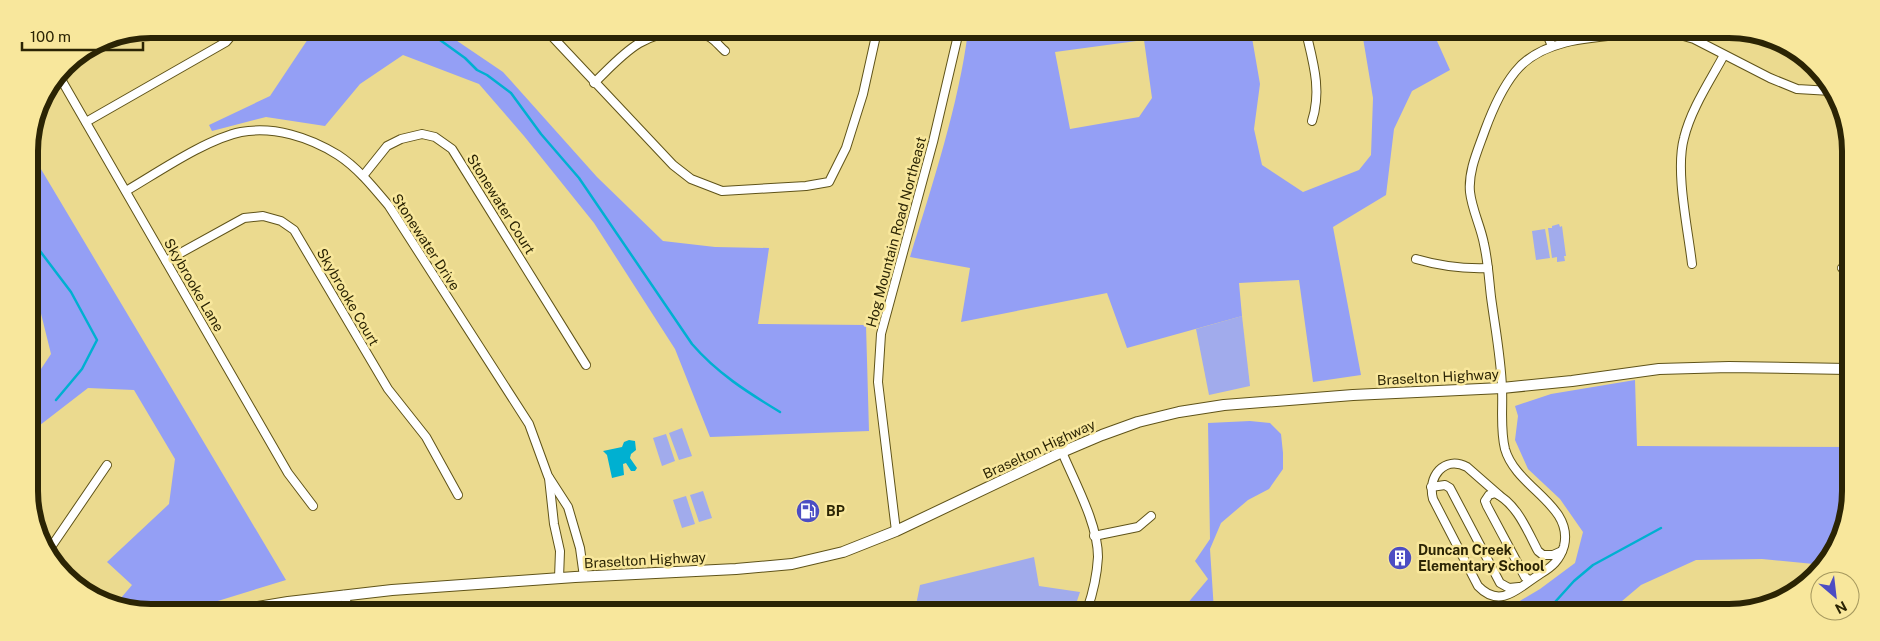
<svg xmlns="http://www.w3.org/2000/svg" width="1880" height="641" font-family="'Public Sans',sans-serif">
<rect width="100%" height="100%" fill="#ebda8f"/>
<g fill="#a1abec">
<polygon points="1559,224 1560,227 1562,226 1566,256 1564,256 1565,261 1557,262 1557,257 1552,258 1548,228 1552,228 1552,226"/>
<polygon points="1545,229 1550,258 1536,260 1532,231"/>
<polygon points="1242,316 1250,386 1209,395 1196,329"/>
<polygon points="682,428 692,456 679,460 669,433"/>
<polygon points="666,434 675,461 662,466 653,438"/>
<polygon points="703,491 712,518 699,522 690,495"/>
<polygon points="686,496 695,524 682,528 673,500"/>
<polygon points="1034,557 1039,586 1080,592 1074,610 915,610 920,585"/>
</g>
<g fill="#949ff5" fill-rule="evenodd">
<polygon points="311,29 441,30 503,72 597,177 663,241 715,247 769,248 758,324 866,325 869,431 710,437 675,349 594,223 524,136 479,84 403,55 360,84 325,126 266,117 212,131 209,125 270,96 308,39"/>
<path d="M968 31 1251 32 1260 84 1254 129 1262 165 1303 192 1359 170 1371 155 1373 98 1362 32H1433L1450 70 1412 91 1394 129 1386 195 1333 227 1361 375 1313 382 1299 280 1239 283 1242 316 1127 348 1107 293 961 322 970 268 910 257C932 186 959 104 968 31ZM1144 40 1152 98 1139 117 1070 129 1055 52Z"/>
<polygon points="29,149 286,580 195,608 119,608 115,605 132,585 107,562 169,504 175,459 134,390 88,388 31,432 30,379 35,378 51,354 30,269"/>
<polygon points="1635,380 1637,446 1847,447 1847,522 1831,558 1824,565 1762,559 1696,560 1641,585 1609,612 1503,611 1540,589 1575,563 1583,532 1560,499 1528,469 1515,440 1518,416 1515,406 1551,394"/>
<polygon points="1250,421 1270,423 1281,434 1283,453 1283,469 1269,489 1248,500 1221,523 1210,549 1214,611 1181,611 1208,579 1195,561 1210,539 1208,423"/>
</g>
<polygon fill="#00b0d1" points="629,440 635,441 636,450 631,454 630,458 637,468 635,471 631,471 626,463 623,464 624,475 612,478 607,455 603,451 622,447 624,442"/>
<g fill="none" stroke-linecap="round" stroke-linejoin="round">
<g stroke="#00b0d1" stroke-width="2.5">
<path d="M429 29 440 40 465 58 477 70 487 75 511 93 541 134 579 178 692 344C717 373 747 392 780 412"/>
<polyline points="29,217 35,219 40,251 71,292 97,340 82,369 56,400"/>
<polyline points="1546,612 1574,581 1593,565 1661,528"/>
</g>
<g stroke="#5f5319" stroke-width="10">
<g id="minor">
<polyline points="546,30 673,165 691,179 722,191 806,186 829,182 846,148 863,94 877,31"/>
<path d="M1306 32C1313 62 1322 90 1312 121"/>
<polyline points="1546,32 1552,46"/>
<polyline points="1673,33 1694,39 1770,78 1797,89 1831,91"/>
<polyline points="58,74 288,473 313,506"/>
<path d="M594 83C623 55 641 31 685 32 693 32 704 33 711 38 716 41 720 47 725 51"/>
<polyline points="86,122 226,42 237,29"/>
<polyline points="1848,124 1849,130"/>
<polyline points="363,176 387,146 401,139 422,134 435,137 452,149 586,365"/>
<path d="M126 191C157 173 206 139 241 132 274 126 309 137 338 155 358 168 374 188 389 206L529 424 548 476 568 507 580 548 584 577"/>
<path d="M1416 259C1440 266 1462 269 1488 268"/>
<polyline points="166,261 244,218 263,216 281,221 294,230 388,389 426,437 458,495"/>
<path d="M1692 264C1688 229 1675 171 1684 138 1691 109 1710 81 1724 55"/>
<polyline points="1842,268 1848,263"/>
<path d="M1062 452C1075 483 1098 524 1098 557 1097 575 1093 593 1087 610"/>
<polyline points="549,478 554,524 560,551 559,578"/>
<polyline points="1431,487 1445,485 1450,488 1500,583 1509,588 1519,587"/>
<path d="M1499 495 1467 467C1444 455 1427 477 1433 499L1478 586C1501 610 1519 587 1540 574 1552 567 1560 560 1564 546 1574 505 1516 488 1505 449 1500 429 1503 409 1502 388 1501 358 1495 327 1491 297 1489 280 1488 261 1484 244 1481 227 1472 210 1470 192 1468 171 1478 150 1485 130 1492 111 1503 87 1515 72 1544 35 1605 37 1647 33"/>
<polyline points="896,531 878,382 881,334 933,142 959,31"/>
<polyline points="1094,536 1138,527 1151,516"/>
<polyline points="49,550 107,465"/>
<path d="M1529 580 1525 577 1487 506 1485 501 1489 495 1495 493C1517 504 1527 530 1538 551L1543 555H1553L1562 551"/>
<polyline points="343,595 350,609"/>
</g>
</g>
<g stroke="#5f5319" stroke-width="12">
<polyline id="major" points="252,608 288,602 392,590 575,577 736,569 792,564 843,552 896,531 1062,452 1102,435 1138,422 1179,412 1224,405 1353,395 1502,388 1572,381 1659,369 1729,367 1848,369"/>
</g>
<use href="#minor" stroke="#fff" stroke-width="8"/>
<use href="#major" stroke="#fff" stroke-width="10"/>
</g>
<defs>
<g id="fuel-disc" transform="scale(1.25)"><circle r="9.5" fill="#4c4dc3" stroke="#f8e79c"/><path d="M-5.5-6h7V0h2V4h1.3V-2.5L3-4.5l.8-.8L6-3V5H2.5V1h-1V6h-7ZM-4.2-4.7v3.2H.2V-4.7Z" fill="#fff"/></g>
<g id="building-disc" transform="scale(1.25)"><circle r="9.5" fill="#4c4dc3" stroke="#f8e79c"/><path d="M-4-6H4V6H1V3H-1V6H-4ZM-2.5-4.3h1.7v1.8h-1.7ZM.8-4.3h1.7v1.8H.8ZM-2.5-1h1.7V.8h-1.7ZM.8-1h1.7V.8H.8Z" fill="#fff"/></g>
</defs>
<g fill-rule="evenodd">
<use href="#fuel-disc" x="808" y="511"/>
<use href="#building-disc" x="1400" y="558"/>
</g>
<g text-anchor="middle" stroke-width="5" stroke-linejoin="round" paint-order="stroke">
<g font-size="14" fill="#2b2404" stroke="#f8e79c">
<text transform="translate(501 204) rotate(58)" y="5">Stonewater Court</text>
<text transform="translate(896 232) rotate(-75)" y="5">Hog Mountain Road Northeast</text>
<text transform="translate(426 242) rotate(57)" y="5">Stonewater Drive</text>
<text transform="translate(194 285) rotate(60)" y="5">Skybrooke Lane</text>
<text transform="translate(348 297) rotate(60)" y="5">Skybrooke Court</text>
<text transform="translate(1438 377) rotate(-3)" y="5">Braselton Highway</text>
<text transform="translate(1039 449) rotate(-25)" y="5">Braselton Highway</text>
<text transform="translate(645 560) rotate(-3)" y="5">Braselton Highway</text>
</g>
<g font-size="14" font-weight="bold" fill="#2b2404" stroke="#f8e79c" text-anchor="start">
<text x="826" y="516">BP</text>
<text x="1418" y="555">Duncan Creek<tspan x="1418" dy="16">Elementary School</tspan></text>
</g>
</g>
<path d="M0 0H1880V641H0ZM151 38H1729A113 113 0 0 1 1842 151V491A113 113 0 0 1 1729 604H151A113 113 0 0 1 38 491V151A113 113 0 0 1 151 38Z" fill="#f8e79c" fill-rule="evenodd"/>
<path fill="none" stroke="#2b2404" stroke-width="6" d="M151 38H1729A113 113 0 0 1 1842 151V491A113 113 0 0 1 1729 604H151A113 113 0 0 1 38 491V151A113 113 0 0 1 151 38Z"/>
<g transform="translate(1835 596) rotate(152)"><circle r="24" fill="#f8e79c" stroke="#a6995f"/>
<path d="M0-4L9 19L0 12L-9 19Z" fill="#4c4dc3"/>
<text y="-8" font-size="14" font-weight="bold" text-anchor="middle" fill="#2b2404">N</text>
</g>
<path d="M22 42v8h121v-8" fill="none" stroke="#2b2404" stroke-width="2.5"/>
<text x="30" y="42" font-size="15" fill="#2b2404" stroke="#f8e79c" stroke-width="4" paint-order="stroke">100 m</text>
</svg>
